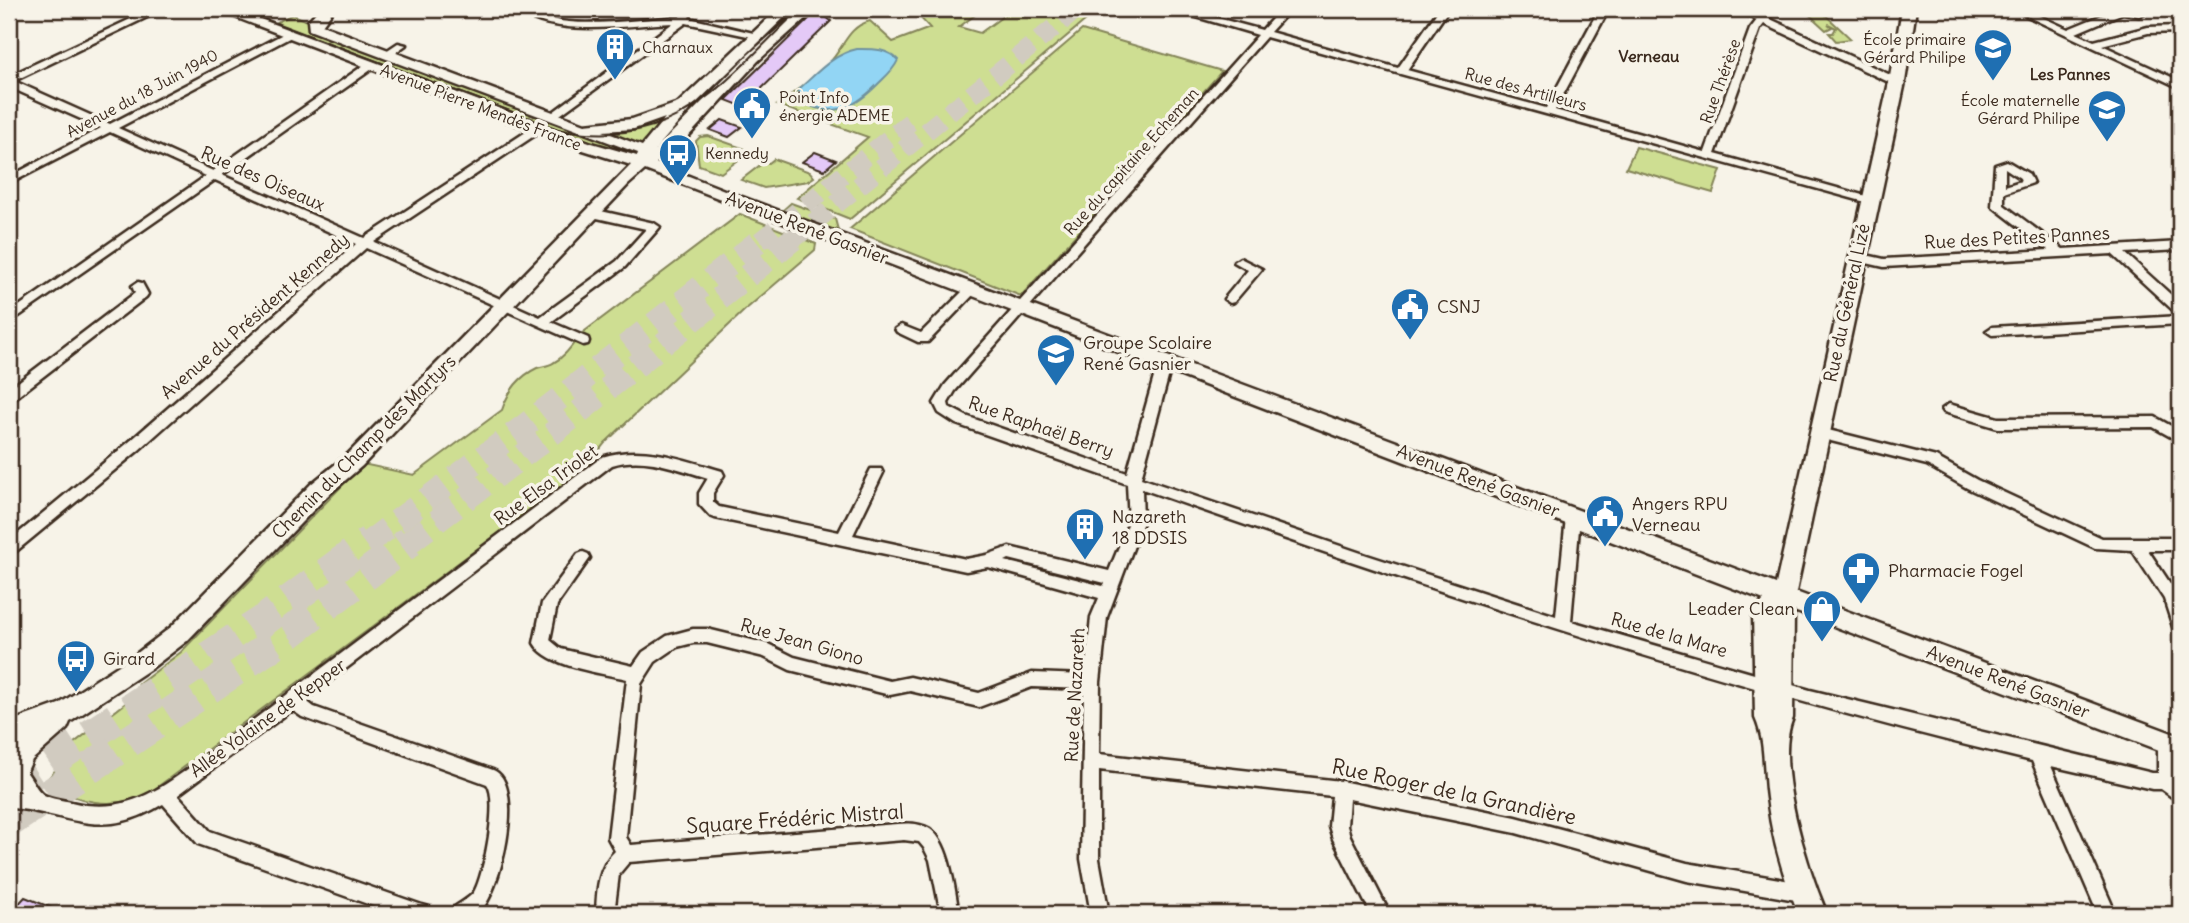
<svg xmlns="http://www.w3.org/2000/svg" width="2189" height="923" font-family="Delius,sans-serif">
<rect width="100%" height="100%" fill="#f7f3e8"/>
<filter id="ink" filterUnits="userSpaceOnUse"><feTurbulence type="fractalNoise" baseFrequency=".0143" numOctaves="2"/><feDisplacementMap in="SourceGraphic" scale="14" xChannelSelector="R" yChannelSelector="G"/><feConvolveMatrix kernelMatrix="1 2 1 2 8 2 1 2 1" color-interpolation-filters="sRGB"/></filter>
<g filter="url(#ink)">
<g fill="#cede92" stroke="#848458" stroke-width="2">
<path d="M910 9H983L959 27 980 33 1013 9H1099L850 219 797 198 868 137 777 105C795 92 813 79 829 63 844 48 847 27 870 21L893 42 930 28 918 15 904 18 901 15 911 12Z"/>
<polygon points="1803,9 1819,9 1851,39 1836,41 1829,33 1833,33 1836,28 1828,24 1832,27 1826,30"/>
<polygon points="293,14 298,17 395,61 384,67 271,25"/>
<polygon points="1082,30 1222,71 1021,296 850,229"/>
<polygon points="398,62 535,113 524,120 388,68"/>
<polygon points="675,112 644,146 596,130"/>
<polygon points="538,114 636,151 636,156 527,121"/>
<polygon points="708,136 745,149 740,153 745,155 721,173 699,165 696,141 700,137"/>
<polygon points="1636,147 1721,170 1713,193 1626,168"/>
<polygon points="774,159 810,172 814,177 808,181 764,188 741,180 764,162 769,163"/>
<polygon points="791,203 835,219 838,230 835,232 781,212"/>
<path d="M740 214 816 244 815 250 745 310 605 443 597 453 601 461 497 534 148 794C111 811 78 802 44 783L60 765V760L69 747 127 702 139 684 181 652 363 464 414 475 502 410C508 391 518 377 537 368 542 366 549 366 553 363 565 357 573 344 581 334Z"/>
</g>
<path fill="#92d5f4" stroke="#6f919e" stroke-width="2" d="M857 49C873 49 886 48 898 60 894 70 885 77 877 85 851 111 831 118 797 100L799 89C816 74 833 54 857 49Z"/>
<g fill="#e4c9f7" stroke="#3b2a1e" stroke-width="2">
<polygon points="818,10 831,21 753,97 758,100 744,107 726,100"/>
<polygon points="722,120 742,127 729,137 710,130"/>
<polygon points="815,152 836,160 824,170 802,162"/>
<polygon points="25,897 67,914 9,914"/>
</g>
<g fill="none" stroke-linecap="round" stroke-linejoin="round">
<g stroke="#d1cbc0" stroke-width="19" stroke-dasharray="19 10" stroke-linecap="butt">
<polyline points="760,241 910,122"/>
<polyline points="791,241 1077,9"/>
</g>
<g stroke="#d1cbc0" stroke-width="24" stroke-dasharray="24 12" stroke-linecap="butt">
<polyline points="368,543 527,424 762,239"/>
<polyline points="408,543 558,429 793,239"/>
</g>
<g stroke="#d1cbc0" stroke-width="32" stroke-dasharray="32 16" stroke-linecap="butt">
<polyline points="9,789 263,621 370,541"/>
<polyline points="9,822 280,640 410,541"/>
</g>
<g stroke="#3b2a1e" stroke-width="5">
<g id="street">
<polygon points="152,9 164,9 14,81 110,124 287,32 293,32 293,36 118,128 213,171 367,63 375,63 375,67 222,175 364,238 535,126 543,126 543,130 374,242 540,317 617,261 646,229 588,216 588,210 592,209 654,223 660,227 625,267 551,322 588,338 589,341 588,344 583,345 366,248 139,450 14,553 9,555 9,541 129,442 356,244 215,180 9,323 9,313 206,176 110,132 9,184 9,177 101,128 9,87 9,76"/>
<path d="M515 9C534 8 549 21 569 22 602 25 646 19 680 17L682 9H692L689 18 762 35 757 38 686 23 553 120 549 119V115L673 23C626 25 554 39 515 9Z"/>
<path d="M1169 9H1184L1262 30 1281 9H1291L1270 32 1398 68 1439 9H1449L1407 70 1546 108 1599 9H1609L1555 110 1705 152 1750 29 1757 20 1735 9H1747L1766 17 1901 80V84H1893L1764 24 1760 29 1715 154 1873 198V202L1869 203 1266 37 955 391 948 403 949 407 966 416 1127 473 1158 363 1165 358 1172 363 1141 478 1367 555 1556 616 1566 517 1568 513H1578L1580 517 1571 621 1810 690 2152 773H2158V742L2160 737 2166 734 2172 737 2174 742 2175 779 2180 784V803L2161 789H2152L2051 766 2116 914H2098L2032 761C1729 689 1435 592 1142 489L1143 522 1107 617 1100 682 1099 754 1341 781 1516 817 1687 863 1802 883 1808 886 1811 892 1808 898 1802 901 1687 881 1516 833 1349 799 1347 826 1350 836 1390 914H1371L1333 839 1329 826 1332 796 1099 770V859L1109 914H1091L1081 859 1084 689 1032 687 979 707 910 691 890 695 790 670 764 657 707 643H693L677 647 655 662 641 684 626 837 631 845 897 824C908 823 920 823 930 829 950 842 955 892 959 914H941L930 860 924 848 919 842 904 840 629 862 619 874 614 914H596C597 892 597 868 615 851L608 838 627 679C602 673 547 667 534 643L542 603 578 554 583 552 588 554 590 558 557 605 550 640 561 649 633 666 643 652 667 636 693 629H707L768 644 794 657 890 681 910 677 979 693 1032 673 1085 675 1091 617 1099 598 988 567 966 571 715 518 710 516 699 504V493L708 478C677 469 644 455 612 465L305 700 314 707 493 770C527 783 500 896 478 914H450C454 903 467 902 474 892 484 876 499 799 487 784L302 717 292 710 178 795 210 831 422 905 429 907 431 914H396L198 844 163 804C151 811 137 818 123 821 85 831 46 809 9 808V792H21L9 775 10 766 16 764C30 769 33 788 44 795 51 799 63 800 71 802 127 816 160 789 203 758L602 457C643 444 682 459 722 471L724 475 713 493V502L719 507 839 532 871 469H881L883 473 853 535 966 559 987 555 1009 547 1109 571 1129 522 1127 484 956 424 939 413 934 403 945 385 1258 35ZM1009 559 1105 583 1103 586 1005 561Z"/>
<polygon points="2012,9 2024,9 2068,29 2112,11 2110,9 2153,9 2139,16 2123,13 2076,33 2094,41 2148,27 2180,26 2180,32 2148,33 2102,45 2180,81 2180,88"/>
<polygon points="398,43 406,45 389,57 383,57 383,53"/>
<path d="M2007 161 2029 174 2033 183 2004 193V205L2063 249 2180 242V250L2125 253 2180 303V314L2176 313 2112 254 1884 267 1853 260 1851 257 1857 253 1884 259 2049 250 1992 206 1995 165ZM2005 168 2020 178 2021 181 2005 186Z"/>
<polygon points="1240,258 1262,269 1234,302 1230,303 1224,299 1248,270 1234,262"/>
<polygon points="138,282 142,283 148,294 146,297 14,399 9,401 9,389 135,293 132,286"/>
<polygon points="971,286 975,287 977,290 975,293 928,342 918,342 897,332 895,329 901,325 921,333 967,287"/>
<polygon points="2180,316 2180,324 1992,335 1986,331 1992,327"/>
<polygon points="1949,404 1998,418 2155,417 2180,431 2180,442 2153,427 1998,428 1944,412 1942,409"/>
<polygon points="1820,428 1936,457 1977,480 2102,538 2180,538 2180,550 2148,550 2179,597 2180,632 2174,630 2164,599 2132,550 2095,548 1967,488 1927,465 1815,437 1813,433 1815,429"/>
</g>
</g>
<g stroke="#3b2a1e" stroke-width="5">
<path id="secondary" d="M214 9H233L592 143 637 156 638 153 309 30 308 21 319 9H334L322 25 585 124 632 119 678 103 778 9H793L692 107 655 150 748 55 801 9H816L758 61 672 154 656 163 737 195 1776 584 1889 82 1902 9H1916L1905 82 1796 592 2180 736V758L1794 611 1793 718C1773 763 1808 869 1827 914H1799C1783 877 1772 839 1767 798 1763 771 1766 742 1755 718L1753 612 1764 600 645 170 628 185 362 466 327 496 187 641 152 668 70 722 67 729 32 760 18 791 9 794V722L59 704 136 654 171 627 311 484 348 454 631 165 580 149ZM665 118 642 146 603 131 634 129Z"/>
</g>
<use href="#street" fill="#f7f3e8" fill-rule="evenodd"/>
<use href="#secondary" fill="#f7f3e8" fill-rule="evenodd"/>
<path stroke="#3b2a1e" stroke-width="2" d="M239 9 557 129C678 152 721 84 800 9"/>
</g>
</g>
<defs>
<g id="building-pin" transform="scale(2.0125)"><path d="M0 17L-7.5 6A9.5 9.5 0 1 1 7.5 6Z" fill="#1f6fb2" stroke="#f7f3e8"/><path d="M-4-6H4V6H1V3H-1V6H-4ZM-2.5-4.3h1.7v1.8h-1.7ZM.8-4.3h1.7v1.8H.8ZM-2.5-1h1.7V.8h-1.7ZM.8-1h1.7V.8H.8Z" fill="#fff"/></g>
<g id="school-pin" transform="scale(2.0125)"><path d="M0 17L-7.5 6A9.5 9.5 0 1 1 7.5 6Z" fill="#1f6fb2" stroke="#f7f3e8"/><path d="M0-5L7-2L0 1L-7-2ZM-4 1L0 2.5L4 1V4Q0 6-4 4Z" fill="#fff"/></g>
<g id="civic-pin" transform="scale(2.0125)"><path d="M0 17L-7.5 6A9.5 9.5 0 1 1 7.5 6Z" fill="#1f6fb2" stroke="#f7f3e8"/><path d="M-.6-6.5H3V-4.5H.6V-3L4-1V1h2V6H-6V1h2V-1L-.6-3ZM-1.2 2.5V6h2.4V2.5Z" fill="#fff"/></g>
<g id="bus-pin" transform="scale(2.0125)"><path d="M0 17L-7.5 6A9.5 9.5 0 1 1 7.5 6Z" fill="#1f6fb2" stroke="#f7f3e8"/><path d="M-5-6H5V4H4V6H2V4H-2V6H-4V4H-5ZM-3.5-4V0h7V-4ZM-3.5 1.2v1.5H-2V1.2ZM2 1.2v1.5H3.5V1.2Z" fill="#fff"/></g>
<g id="pharmacy-pin" transform="scale(2.0125)"><path d="M0 17L-7.5 6A9.5 9.5 0 1 1 7.5 6Z" fill="#1f6fb2" stroke="#f7f3e8"/><path d="M-2-6h4v4h4v4h-4v4h-4v-4h-4v-4h4Z" fill="#fff"/></g>
<g id="shop-pin" transform="scale(2.0125)"><path d="M0 17L-7.5 6A9.5 9.5 0 1 1 7.5 6Z" fill="#1f6fb2" stroke="#f7f3e8"/><path d="M-5-2.5h2.3a2.7 3.5 0 0 1 5.4 0H5L5.5 6h-11ZM-1.5-2.5h3a1.5 2.3 0 0 0-3 0Z" fill="#fff"/></g>
</defs>
<g fill-rule="evenodd">
<use href="#building-pin" x="615" y="47"/>
<use href="#school-pin" x="1993" y="48"/>
<use href="#civic-pin" x="752" y="106"/>
<use href="#school-pin" x="2107" y="109"/>
<use href="#bus-pin" x="678" y="153"/>
<use href="#civic-pin" x="1410" y="307"/>
<use href="#school-pin" x="1056" y="353"/>
<use href="#civic-pin" x="1605" y="514"/>
<use href="#building-pin" x="1085" y="527"/>
<use href="#pharmacy-pin" x="1861" y="571"/>
<use href="#shop-pin" x="1822" y="609"/>
<use href="#bus-pin" x="76" y="659"/>
</g>
<g text-anchor="middle" stroke-width="7" stroke-linejoin="round" paint-order="stroke">
<g font-size="16" fill="#3b2a1e" stroke="#f7f3e8" text-anchor="start">
<text x="1966" y="45" text-anchor="end">École primaire<tspan x="1966" dy="18">Gérard Philipe</tspan></text>
<text x="642" y="53">Charnaux</text>
<text x="779" y="103">Point Info<tspan x="779" dy="18">énergie ADEME</tspan></text>
<text x="2080" y="106" text-anchor="end">École maternelle<tspan x="2080" dy="18">Gérard Philipe</tspan></text>
<text x="705" y="159">Kennedy</text>
</g>
<g font-size="16" font-weight="bold" fill="#3b2a1e" stroke="#f7f3e8">
<text x="1649" y="62">Verneau</text>
<text x="2070" y="80">Les Pannes</text>
</g>
<g font-size="16" fill="#3b2a1e" stroke="#f7f3e8">
<text transform="translate(1720 81) rotate(-70)" y="6">Rue Thérèse</text>
<text transform="translate(1526 89) rotate(15)" y="6">Rue des Artilleurs</text>
<text transform="translate(142 93) rotate(-28)" y="6">Avenue du 18 Juin 1940</text>
<text transform="translate(481 107) rotate(21)" y="6">Avenue Pierre Mendès France</text>
<text transform="translate(1131 161) rotate(-48)" y="6">Rue du capitaine Echeman</text>
</g>
<g font-size="18" fill="#3b2a1e" stroke="#f7f3e8">
<text transform="translate(263 179) rotate(24)" y="6">Rue des Oiseaux</text>
<text transform="translate(807 228) rotate(21)" y="6">Avenue René Gasnier</text>
<text transform="translate(2017 238) rotate(-3)" y="6">Rue des Petites Pannes</text>
<text transform="translate(1847 303) rotate(-78)" y="6">Rue du Général Lizé</text>
<text transform="translate(255 316) rotate(-41)" y="6">Avenue du Président Kennedy</text>
<text transform="translate(1041 427) rotate(19)" y="6">Rue Raphaël Berry</text>
<text transform="translate(364 447) rotate(-45)" y="6">Chemin du Champ des Martyrs</text>
<text transform="translate(1478 481) rotate(21)" y="6">Avenue René Gasnier</text>
<text transform="translate(546 485) rotate(-36)" y="6">Rue Elsa Triolet</text>
<text transform="translate(1669 635) rotate(16)" y="6">Rue de la Mare</text>
<text transform="translate(802 642) rotate(16)" y="6">Rue Jean Giono</text>
<text transform="translate(2008 682) rotate(21)" y="6">Avenue René Gasnier</text>
<text transform="translate(1075 695) rotate(-87)" y="6">Rue de Nazareth</text>
<text transform="translate(268 718) rotate(-36)" y="6">Allée Yolaine de Kepper</text>
</g>
<g font-size="18" fill="#3b2a1e" stroke="#f7f3e8" text-anchor="start">
<text x="1437" y="313">CSNJ</text>
<text x="1083" y="349">Groupe Scolaire<tspan x="1083" dy="21">René Gasnier</tspan></text>
<text x="1632" y="510">Angers RPU<tspan x="1632" dy="21">Verneau</tspan></text>
<text x="1112" y="523">Nazareth<tspan x="1112" dy="21">18 DDSIS</tspan></text>
<text x="1888" y="577">Pharmacie Fogel</text>
<text x="1795" y="615" text-anchor="end">Leader Clean</text>
<text x="103" y="665">Girard</text>
</g>
<g font-size="21" fill="#3b2a1e" stroke="#f7f3e8">
<text transform="translate(1454 792) rotate(12)" y="7">Rue Roger de la Grandière</text>
<text transform="translate(795 819) rotate(-4)" y="7">Square Frédéric Mistral</text>
</g>
</g>
<rect width="2189" height="923" fill="none" stroke="#f7f3e8" stroke-width="35"/>
<rect x="18" y="18" width="2154" height="888" fill="none" stroke="#3b2a1e" stroke-width="2.5" filter="url(#ink)"/>
</svg>
